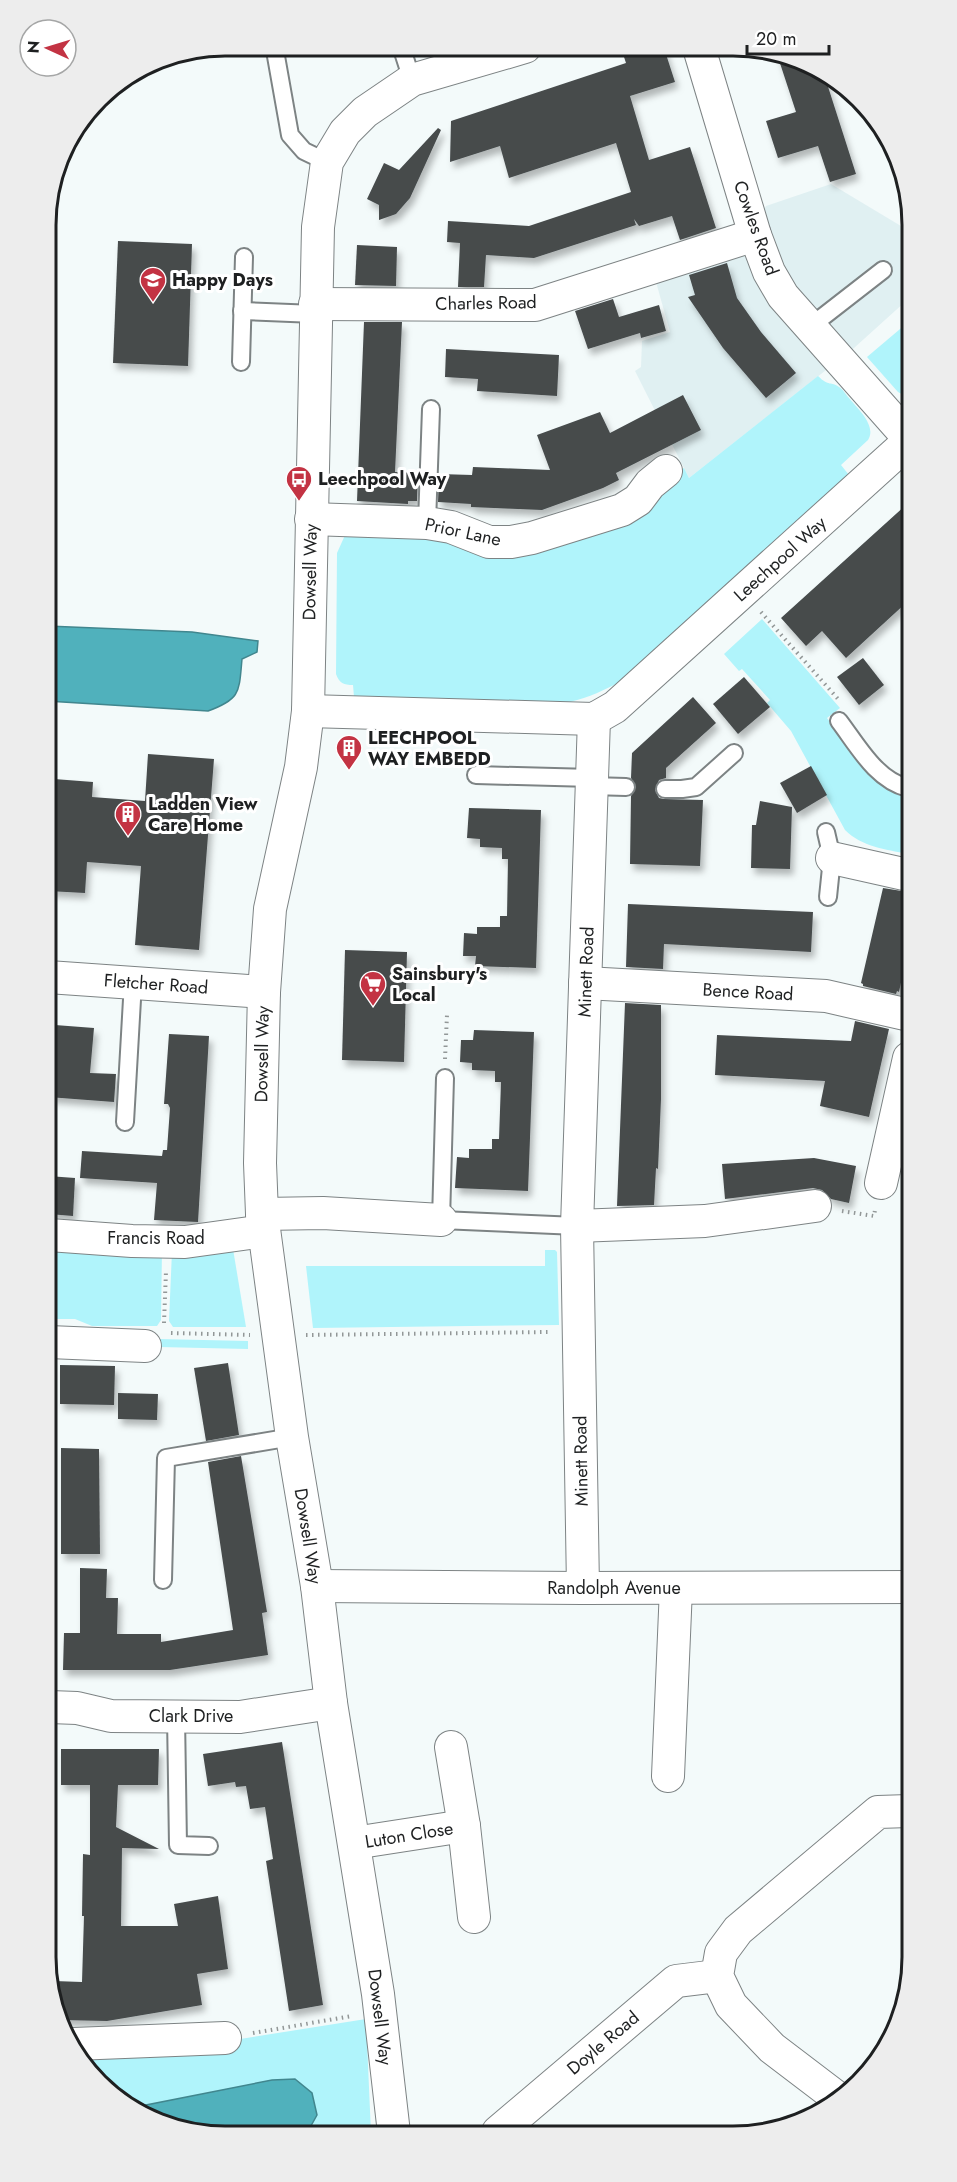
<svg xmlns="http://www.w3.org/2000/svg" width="957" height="2182" font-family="Jost,sans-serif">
<defs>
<filter id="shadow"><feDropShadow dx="3.5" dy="6" stdDeviation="3" flood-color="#0004"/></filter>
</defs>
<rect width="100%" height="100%" fill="#f3fafa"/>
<polygon fill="#e0f0f2" points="831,184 906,229 906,301 854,348 689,478 635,371 641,367 642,341 670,332 656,282 736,258 766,206"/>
<g fill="#b0f4fb">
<polygon points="906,324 907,397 898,392 867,357"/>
<path d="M818 376C829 387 831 381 839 387 843 389 846 395 849 398 858 409 877 426 868 440L841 465 849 475 616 684C598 693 583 700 563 703L354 697 353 685C344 685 339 683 336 674L337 553 346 533 444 535 476 546 665 481 684 468 689 478Z"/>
<path d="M762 619 840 708 827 718C850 747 870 786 908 795V854C885 849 862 847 845 830L791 731 767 703 770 700 742 669 739 671 724 654Z"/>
<polygon points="49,1246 162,1249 161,1320 157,1326 92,1326 75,1319 49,1319"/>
<polygon points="233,1249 246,1327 173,1327 169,1321 172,1251"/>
<polygon points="545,1250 555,1250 557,1252 559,1325 313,1328 306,1266 545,1266"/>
<polygon points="159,1339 248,1341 248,1349 159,1347"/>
<polygon points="366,2019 371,2133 190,2134 145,2118 98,2085 82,2057 120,2058"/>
</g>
<g fill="#50b1bc" stroke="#41868e" stroke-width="1.5">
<path d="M47 626 192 632 258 641 257 652 242 659C239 692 241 699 208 711L47 701Z"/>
<polygon points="295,2079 312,2093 317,2115 307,2133 190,2134 145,2118 131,2108 272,2080"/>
</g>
<g fill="#464b4c" filter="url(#shadow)">
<polygon points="655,48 664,48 675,82 630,96 649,160 690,147 716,228 680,240 672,216 639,226 634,219 636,225 534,258 486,255 484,287 458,287 460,243 447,242 448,221 529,226 631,192 616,143 509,178 500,146 450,162 451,121 626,63 624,57"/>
<polygon points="776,51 812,64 823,71 856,174 830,182 818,146 778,158 766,121 796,112"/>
<polygon points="438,128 441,130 410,198 396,214 379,220 379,205 367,199 384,163 399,170"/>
<polygon points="118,241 192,244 188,366 113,363"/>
<polygon points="357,245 397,247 396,286 355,285"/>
<polygon points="727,263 737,298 761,332 796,373 766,398 723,348 688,297 695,295 689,275"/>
<polygon points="613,299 619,317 659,305 666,331 641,338 640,333 588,349 575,311"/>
<polygon points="364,322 402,322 395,472 418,473 417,501 408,501 408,504 357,501"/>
<polygon points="446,349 559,355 557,396 477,391 478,379 445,377"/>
<polygon points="683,395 701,430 616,473 619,480 603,488 542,510 471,507 471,504 438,502 439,474 472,475 473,467 550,470 537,435 600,412 610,433"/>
<polygon points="907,504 907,602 846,658 822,631 806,646 781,618"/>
<polygon points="863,658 884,685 859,705 837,677"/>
<polygon points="744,677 770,707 738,734 713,704"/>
<polygon points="693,697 716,723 666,768 666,778 659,780 655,790 659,798 664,799 703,800 700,866 630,864 631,796 636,787 631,778 632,753"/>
<polygon points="148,754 214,759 199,950 135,945 141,866 87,862 85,893 48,891 47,811 51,811 54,779 93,782 92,797 145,801"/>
<polygon points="811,766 827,795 797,813 780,783"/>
<polygon points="760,801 792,807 790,869 751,868 752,825 756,825"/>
<polygon points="469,808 541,810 536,968 475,966 476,956 463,956 464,933 477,934 477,927 500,927 500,916 507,916 508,859 502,859 502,848 480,847 480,839 467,838"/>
<polygon points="883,888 908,892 908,949 899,992 897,991 896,994 863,986 863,984 861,983"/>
<polygon points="628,904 813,912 811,952 664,944 663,969 626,967"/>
<polygon points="345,950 407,952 404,1062 342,1060"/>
<polygon points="625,1003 661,1005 661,1099 658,1169 656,1168 654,1205 617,1206"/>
<polygon points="855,1021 889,1029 869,1117 820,1106 825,1081 715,1075 717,1035 851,1041"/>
<polygon points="55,1025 94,1028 90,1073 116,1074 114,1102 48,1097 48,1070 52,1070"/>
<polygon points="474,1030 534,1032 528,1191 455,1188 457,1157 469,1158 469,1149 492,1149 492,1139 499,1139 501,1082 495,1082 495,1071 472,1070 472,1063 460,1062 461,1040 473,1040"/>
<polygon points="169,1034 209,1036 198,1222 154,1220 157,1183 80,1178 82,1151 162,1156 163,1150 167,1150 170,1108 168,1104 164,1104"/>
<polygon points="814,1158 856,1166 849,1203 831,1199 822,1190 813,1188 725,1199 722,1164"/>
<polygon points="48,1176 75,1178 73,1216 49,1214"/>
<polygon points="228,1363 239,1435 206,1441 194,1368"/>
<polygon points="60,1365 115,1366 114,1405 60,1404"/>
<polygon points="118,1393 158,1394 157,1420 118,1419"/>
<polygon points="61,1448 99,1449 100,1554 61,1554"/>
<polygon points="241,1456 267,1612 262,1613 268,1655 170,1670 63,1670 64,1633 80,1633 80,1568 107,1569 106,1598 118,1598 117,1634 161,1634 161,1642 233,1630 208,1462"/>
<polygon points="282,1742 323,2005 289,2011 266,1861 273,1859 265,1807 250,1809 246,1786 236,1787 235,1782 208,1786 203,1754"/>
<polygon points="61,1749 159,1749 158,1785 118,1785 116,1827 159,1849 122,1848 121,1926 178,1926 174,1904 218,1896 228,1969 197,1974 202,2005 107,2021 61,2020 54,2008 54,1981 82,1982 84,1916 82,1916 83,1854 90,1855 90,1785 61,1785"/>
</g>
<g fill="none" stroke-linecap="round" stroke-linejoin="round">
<g stroke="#7d8384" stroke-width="20">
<g id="service">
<polyline points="274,45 290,135 304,151 327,162"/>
<polyline points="401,46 412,80"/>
<polyline points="242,311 315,314"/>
<polyline points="811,326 883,270"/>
<polyline points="241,362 244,257"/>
<polyline points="427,523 431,409"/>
<path d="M839 721C858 746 876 780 908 788"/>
<polyline points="476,775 592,778"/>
<polyline points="591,786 626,787"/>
<polyline points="665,789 682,789 696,787 734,753"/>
<polyline points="826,832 832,858 828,897"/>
<polyline points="445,1078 441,1220 577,1226"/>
<polyline points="125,1122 133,982"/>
<polyline points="163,1580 166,1458 292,1437"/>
<polyline points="176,1716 178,1845 209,1846"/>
</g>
</g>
<g stroke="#7d8384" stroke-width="34">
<g id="minor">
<polyline points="699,48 755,235 769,272 783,296 907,436"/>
<polyline points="315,304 535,305 755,235"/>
<polyline points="311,519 427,523 451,527 489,542 511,542 532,538 622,510 638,500 650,484 666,471"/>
<polyline points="308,711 594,719 615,707 907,443"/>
<polyline points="832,858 908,875"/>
<polyline points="48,977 264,992"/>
<polyline points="585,983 826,996 909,1015"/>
<polyline points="881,1183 909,1058"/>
<polyline points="262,1214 323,1213 441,1220"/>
<polyline points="577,1226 705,1221 815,1206"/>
<polyline points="49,1235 132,1241 185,1242 264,1231"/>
<polyline points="49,1342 145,1346"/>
<polyline points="317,1586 583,1588 910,1587"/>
<polyline points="583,1588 577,1226 594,719"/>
<polyline points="50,1707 77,1708 111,1716 240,1717 331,1703"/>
<polyline points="451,1747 464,1826 474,1917"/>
<polyline points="668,1776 676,1588"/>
<polyline points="354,1843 464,1826"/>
<polyline points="74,2044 225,2038"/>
<polyline points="839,2099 772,2048 731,2005 717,1976 721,1953 738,1930 878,1812 909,1811 911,1813"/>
<polyline points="498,2132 676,1981 717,1976"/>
<polyline points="394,2133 378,1994 331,1703 317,1586 292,1437 262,1214 260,1163 264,992 270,909 301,767 308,711 318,227 327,162 345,132 365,112 412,80 525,47"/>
</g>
</g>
<g stroke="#929797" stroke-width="4" stroke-dasharray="1.5 4.5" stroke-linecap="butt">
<polyline points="761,612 838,699"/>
<polyline points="445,1059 447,1015"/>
<polyline points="842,1211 874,1216 875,1210"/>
<polyline points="164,1323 166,1271"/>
<polyline points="171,1333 250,1335"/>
<polyline points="306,1335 550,1332"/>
<polyline points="253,2033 352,2016"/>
</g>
<use href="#service" stroke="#fff" stroke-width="16"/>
<use href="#minor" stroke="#fff" stroke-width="32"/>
</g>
<defs>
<g id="school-pin" transform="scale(1.35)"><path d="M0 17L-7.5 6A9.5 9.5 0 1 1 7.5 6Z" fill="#c33343" stroke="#fff"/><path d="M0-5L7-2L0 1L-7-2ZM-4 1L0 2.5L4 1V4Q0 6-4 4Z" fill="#fff"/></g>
<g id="bus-pin" transform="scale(1.35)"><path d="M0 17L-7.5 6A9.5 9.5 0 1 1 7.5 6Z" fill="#c33343" stroke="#fff"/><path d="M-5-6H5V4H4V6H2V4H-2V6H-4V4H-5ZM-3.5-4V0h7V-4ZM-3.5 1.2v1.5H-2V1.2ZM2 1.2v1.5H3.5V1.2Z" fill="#fff"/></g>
<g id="building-pin" transform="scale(1.35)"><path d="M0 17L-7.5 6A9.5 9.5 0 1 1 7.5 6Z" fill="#c33343" stroke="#fff"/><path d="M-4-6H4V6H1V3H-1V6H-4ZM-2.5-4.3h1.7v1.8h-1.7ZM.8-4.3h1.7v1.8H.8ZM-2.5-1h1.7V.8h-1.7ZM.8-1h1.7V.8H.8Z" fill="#fff"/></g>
<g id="supermarket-pin" transform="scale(1.35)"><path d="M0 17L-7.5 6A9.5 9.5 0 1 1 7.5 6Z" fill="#c33343" stroke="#fff"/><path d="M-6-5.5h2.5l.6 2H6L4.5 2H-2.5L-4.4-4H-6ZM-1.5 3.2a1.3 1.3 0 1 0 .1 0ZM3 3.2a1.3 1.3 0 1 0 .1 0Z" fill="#fff"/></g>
</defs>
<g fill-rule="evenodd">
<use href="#school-pin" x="153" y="280"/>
<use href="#bus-pin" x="299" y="479"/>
<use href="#building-pin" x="349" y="748"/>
<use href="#building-pin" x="128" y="814"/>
<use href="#supermarket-pin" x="373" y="984"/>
</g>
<g text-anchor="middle" stroke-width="6" stroke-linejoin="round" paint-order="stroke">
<g font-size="18" fill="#1e2021" stroke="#fff">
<text transform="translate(756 228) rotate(70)" y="6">Cowles Road</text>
<text transform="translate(486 303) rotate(-1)" y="6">Charles Road</text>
<text transform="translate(463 532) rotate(12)" y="6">Prior Lane</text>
<text transform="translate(780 559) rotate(-42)" y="6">Leechpool Way</text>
<text transform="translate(310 572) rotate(-89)" y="6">Dowsell Way</text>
<text transform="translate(586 972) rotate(-88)" y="6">Minett Road</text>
<text transform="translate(156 984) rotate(4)" y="6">Fletcher Road</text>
<text transform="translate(748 992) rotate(3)" y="6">Bence Road</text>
<text transform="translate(262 1054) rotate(-89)" y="6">Dowsell Way</text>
<text x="156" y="1244">Francis Road</text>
<text transform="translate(581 1461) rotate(-91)" y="6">Minett Road</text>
<text transform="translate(308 1536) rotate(81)" y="6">Dowsell Way</text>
<text x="614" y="1594">Randolph Avenue</text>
<text x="191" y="1722">Clark Drive</text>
<text transform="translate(409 1835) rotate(-9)" y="6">Luton Close</text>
<text transform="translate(380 2017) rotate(83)" y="6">Dowsell Way</text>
<text transform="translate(603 2043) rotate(-40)" y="6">Doyle Road</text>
</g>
<g font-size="18" font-weight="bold" fill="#1e2021" stroke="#fff" text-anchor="start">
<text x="172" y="286">Happy Days</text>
<text x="318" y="485">Leechpool Way</text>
<text x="368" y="744">LEECHPOOL<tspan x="368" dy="21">WAY EMBEDD</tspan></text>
<text x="148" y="810">Ladden View<tspan x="148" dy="21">Care Home</tspan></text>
<text x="392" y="980">Sainsbury's<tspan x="392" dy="21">Local</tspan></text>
</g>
</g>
<path d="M0 0H957V2182H0ZM225 56H733A169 169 0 0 1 902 225V1957A169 169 0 0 1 733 2126H225A169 169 0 0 1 56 1957V225A169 169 0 0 1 225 56Z" fill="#ededed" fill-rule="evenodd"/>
<path fill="none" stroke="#1e2021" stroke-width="3" d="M225 56H733A169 169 0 0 1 902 225V1957A169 169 0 0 1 733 2126H225A169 169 0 0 1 56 1957V225A169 169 0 0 1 225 56Z"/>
<g transform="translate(48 48) rotate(274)"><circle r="28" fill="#ffffff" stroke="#a5a6a6" stroke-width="1.5"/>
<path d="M0-4.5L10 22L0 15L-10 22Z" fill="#c33343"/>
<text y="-9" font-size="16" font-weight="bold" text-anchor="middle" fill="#1e2021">N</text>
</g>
<path d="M747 45v9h82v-9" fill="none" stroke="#1e2021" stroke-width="3"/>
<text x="756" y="45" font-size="18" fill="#1e2021" stroke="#ffffff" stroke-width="4.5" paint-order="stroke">20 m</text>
</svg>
